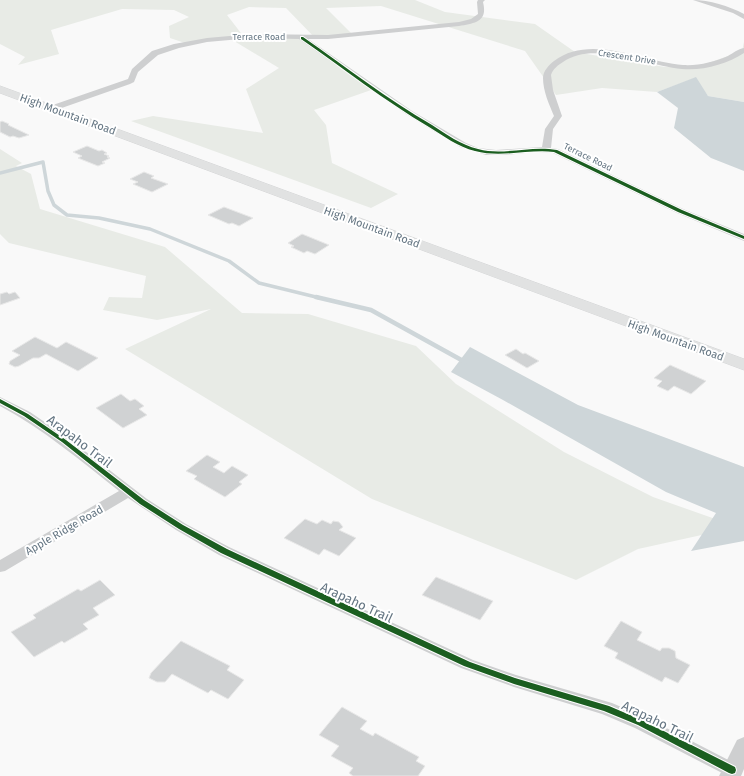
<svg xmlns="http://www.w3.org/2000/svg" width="744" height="776" font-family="'Fira Sans',sans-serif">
<rect width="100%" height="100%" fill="#f9f9f9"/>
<g fill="#e8ebe6">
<polygon points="0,0 415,0 445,12 535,24 575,52 665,67 697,67 742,51 744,42 744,102 708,96 695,78 657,92 602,88 556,95 525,51 381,6 326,8 352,34 316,39 286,8 249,7 227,15 244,37 298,38 374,89 314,110 326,125 332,163 398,194 371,208 131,121 153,116 263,133 246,89 279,68 229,38 185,43 170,38 169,26 189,17 174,10 122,9 51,30 59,54 18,65 25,57 0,44"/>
<polygon points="0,149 22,163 16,166 31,174 40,209 165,247 242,313 308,314 416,346 456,384 564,452 653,497 738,527 638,549 576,580 372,499 125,349 211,309 157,320 103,310 109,297 142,298 146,276 9,243 0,234"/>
</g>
<g fill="#ced6d9">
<polygon points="696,77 708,96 744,102 744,171 711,158 674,128 678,108 657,92"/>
<polygon points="470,347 578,405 744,467 744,541 691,551 716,513 666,492 503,400 451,372"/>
</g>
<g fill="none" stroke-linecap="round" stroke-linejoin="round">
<polyline stroke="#ced6d9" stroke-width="3.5" points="0,173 43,162 48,191 54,205 67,215 99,218 150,229 229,261 259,283 320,298"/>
<polyline stroke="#ced6d9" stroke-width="4.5" points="316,297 371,310 465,362"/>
</g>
<g fill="#d0d2d3" stroke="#e8e8e8">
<polygon points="2,121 9,124 8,125 29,135 19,138 13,136 10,137 0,132 0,122"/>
<polygon points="87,146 99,151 102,150 107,153 104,154 109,156 107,157 110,158 102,162 105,163 98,166 78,158 82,156 73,152"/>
<polygon points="144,172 154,176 151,178 168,184 152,192 133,184 138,182 130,179"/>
<polygon points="224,207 253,218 239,226 232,223 229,224 208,215"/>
<polygon points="302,234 329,245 315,254 307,251 304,253 291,247 294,246 288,243"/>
<polygon points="7,292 9,294 15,292 20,298 0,305 0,294"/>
<polygon points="35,337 57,348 66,342 98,358 78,371 46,354 39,358 33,358 19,366 15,367 9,364 10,361 20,355 12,351"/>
<polygon points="516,349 523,354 525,353 539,361 527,368 505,355"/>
<polygon points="670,365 706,381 691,394 674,386 668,391 657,386 662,381 654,378"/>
<polygon points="121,394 130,401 135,399 144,406 139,409 147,415 123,428 96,408"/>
<polygon points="207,455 220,462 213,467 224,473 232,466 248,475 239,482 242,484 225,497 194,479 197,476 186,471"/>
<polygon points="305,519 317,524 322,520 331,524 333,521 339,522 343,527 339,530 356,538 339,556 324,549 319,555 284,538"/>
<polygon points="436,577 493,601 480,620 422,595"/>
<polygon points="100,580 115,595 93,608 99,615 83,624 88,629 64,643 62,641 34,657 11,632 36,618 33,615 78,589 81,591"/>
<polygon points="621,621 642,632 637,640 660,651 662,648 669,648 675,651 676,658 690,665 678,683 665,677 662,682 615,658 618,653 604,646"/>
<polygon points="181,641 230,666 227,670 244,680 228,699 211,690 208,693 172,674 165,682 157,682 149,678 151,673"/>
<polygon points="342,707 367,721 360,729 373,736 375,733 419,757 416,761 425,766 418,776 353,776 349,773 353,768 331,756 339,746 319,735"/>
</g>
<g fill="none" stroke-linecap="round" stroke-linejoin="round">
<g stroke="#d5d6d7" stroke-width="1">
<polygon id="secondary" points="0,86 744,359 744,370 0,93"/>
</g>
<g fill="#cecfd0" fill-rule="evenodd">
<path d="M478 0H485L483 2C488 22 475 23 459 26L328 39H308L412 111 466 143 478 148 496 150 542 147 545 129 554 116C549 104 543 91 543 78 543 71 549 65 554 61 590 33 644 62 683 65 698 66 714 62 728 56 733 53 738 49 744 48V53C727 64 703 71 682 69 648 66 594 40 563 62 558 65 553 69 551 75L553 90 562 116 553 129 551 148 558 149 683 209 744 234V241L677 213 553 153 535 152 506 155H486L460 147 406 114 299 39 252 38 207 42 179 48 158 55 138 72 134 82 130 84 56 110H50L49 108 50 106 128 79 132 69 152 51 174 44 207 38 252 34 328 35 459 22 471 19 478 14 477 2Z"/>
<path d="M693 0C709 0 729 6 744 14V19L733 13Z"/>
<path d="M0 397 30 412 68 438 147 499 186 524 229 547 473 660 516 675 612 703 647 718 738 765 741 770 738 775H726L635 728 602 714 514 687 461 668 219 555 176 530 128 498 5 571 0 572V560L119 491C81 461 43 429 0 406Z"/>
</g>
<polygon fill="#cecfd0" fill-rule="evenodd" points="744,737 744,769 741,776 719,776 737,740"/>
<use href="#secondary" fill="#e1e2e2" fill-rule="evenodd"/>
<g stroke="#fff" stroke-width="2">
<g id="cycleway">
<path d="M301 37H303C346 67 387 99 432 125 446 134 461 145 478 149 504 156 530 145 557 150L682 210 744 236V239L678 212 554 152C528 149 501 158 475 151 458 147 444 136 429 127 385 101 343 68 301 39Z"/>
<polygon points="0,399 28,414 66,440 144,500 183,525 227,549 470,662 515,678 609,706 644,721 735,767 736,770 735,773 732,774 729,773 638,725 604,711 514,684 464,666 221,553 179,529 140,504 62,442 24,416 0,403"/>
</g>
</g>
<use href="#cycleway" fill="#1b5e20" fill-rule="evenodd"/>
</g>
<g text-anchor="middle" stroke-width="4" stroke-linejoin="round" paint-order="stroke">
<g font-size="9" fill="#657683" stroke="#fff">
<text x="259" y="40">Terrace Road</text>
<text transform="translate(627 57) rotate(9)" y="3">Crescent Drive</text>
<text transform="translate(588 157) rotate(26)" y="3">Terrace Road</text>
</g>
<g font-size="11" fill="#657683" stroke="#fff">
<text transform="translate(68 114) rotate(20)" y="4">High Mountain Road</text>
<text transform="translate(372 227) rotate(20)" y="4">High Mountain Road</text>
<text transform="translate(676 340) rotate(20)" y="4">High Mountain Road</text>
<text transform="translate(64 530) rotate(-30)" y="4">Apple Ridge Road</text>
</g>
<g font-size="13" fill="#657683" stroke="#fff">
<text transform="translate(80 441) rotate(37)" y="5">Arapaho Trail</text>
<text transform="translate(357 602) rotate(25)" y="5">Arapaho Trail</text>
<text transform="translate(658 721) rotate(26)" y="5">Arapaho Trail</text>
</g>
</g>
</svg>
